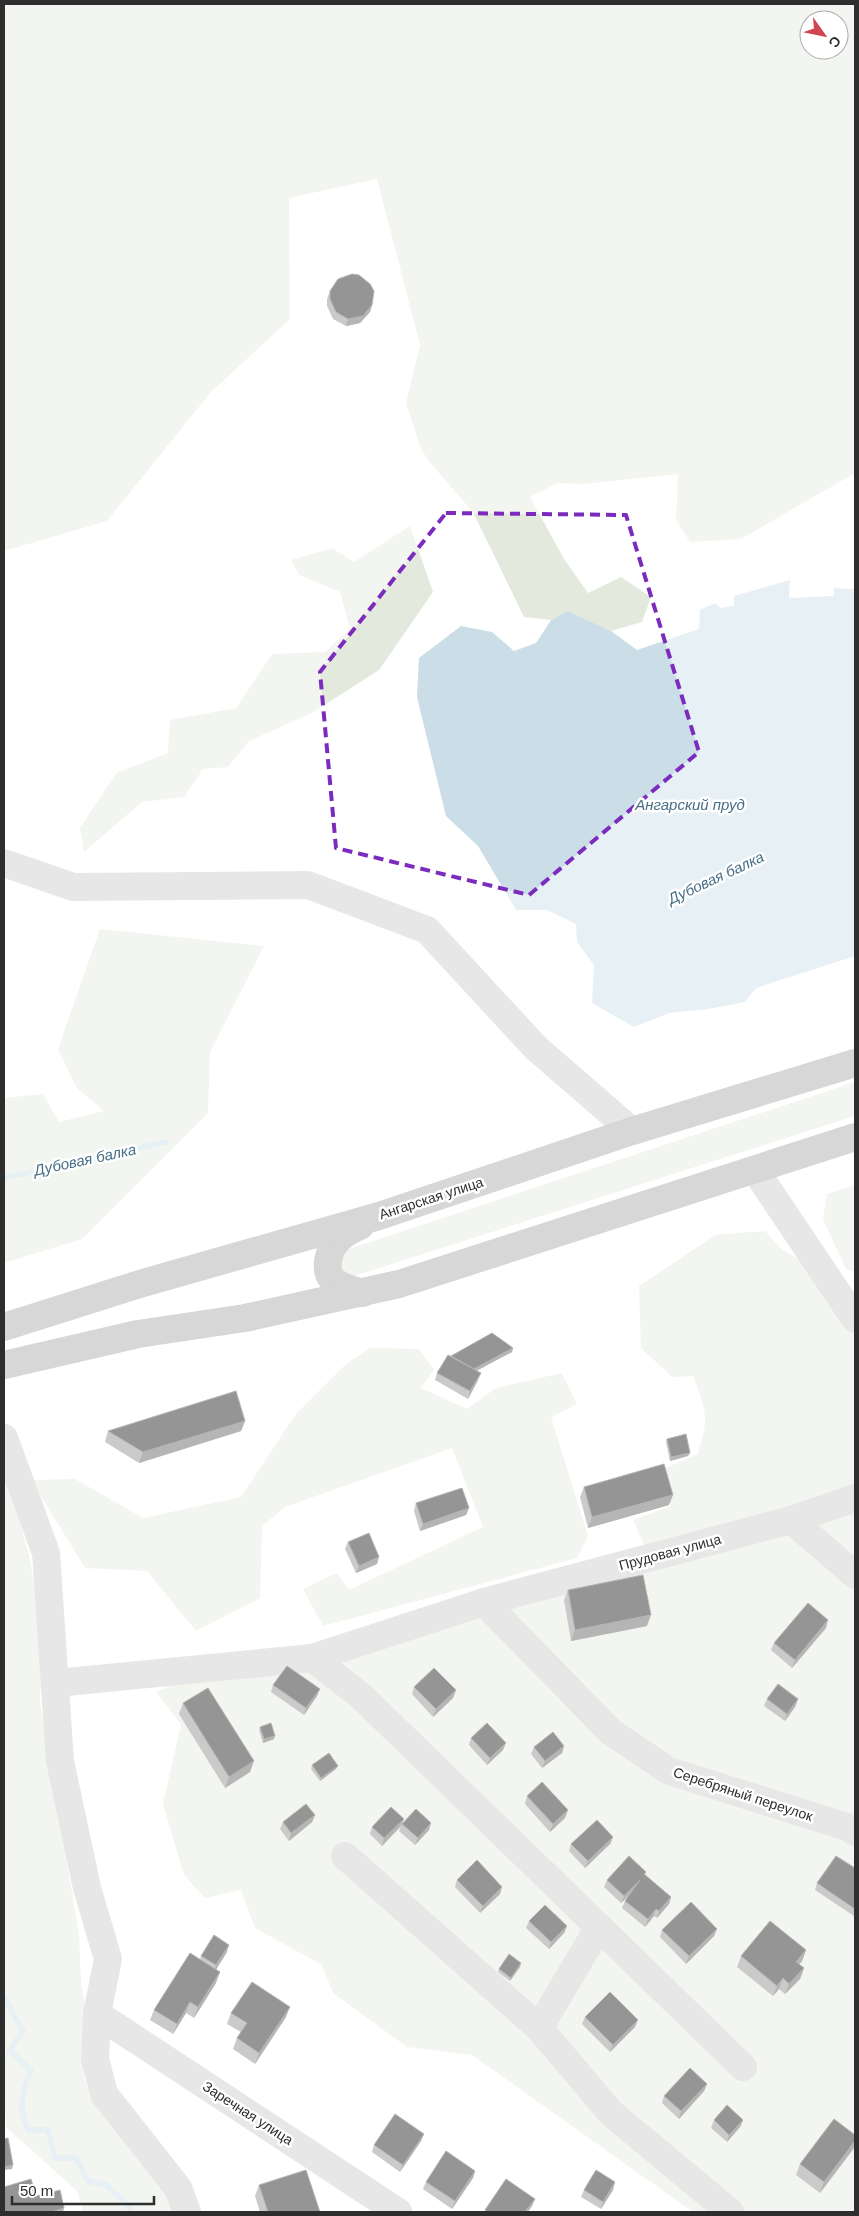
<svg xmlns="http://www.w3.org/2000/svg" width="859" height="2216" font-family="Arial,sans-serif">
<rect width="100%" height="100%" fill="#fff"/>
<g fill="#e4e9dd" fill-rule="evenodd">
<path d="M4 4H855V473L741 539 690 542 676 520 678 474 584 484 558 483 530 497 564 559 588 593 621 577 651 597 642 622 611 631 568 611 551 620 524 617 473 512 432 465 421 449 406 403 420 345 377 179 289 198 290 319 210 393 107 521 4 551ZM809 20H839V50H809Z"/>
<polygon points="410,526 433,592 379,670 312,713 249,741 228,767 203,769 184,797 142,802 84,852 80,828 116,773 168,753 170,720 236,708 272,654 325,652 350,629 340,592 299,575 291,560 332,548 354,562"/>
<polygon points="100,929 264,946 210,1052 208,1113 82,1239 4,1263 4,1098 43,1094 59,1122 104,1111 76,1087 58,1049"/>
<polygon points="855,1082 855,1116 351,1277 344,1277 335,1259 343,1251"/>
<polygon points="855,1185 855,1272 846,1269 823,1219 827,1194"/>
<path d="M765 1231 782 1250 807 1263 855 1331V2212H693L472 2055 407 2047 333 1993 322 1965 255 1928 241 1890 205 1898 184 1875 163 1804 181 1724 156 1692 241 1655 304 1651 646 1550 633 1520 671 1506 661 1470 698 1454C709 1417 707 1412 693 1376L672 1377 641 1348 639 1286 715 1235Z"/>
<polygon points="370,1348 419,1349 434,1370 421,1388 467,1409 496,1388 562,1373 577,1404 551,1417 588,1536 577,1558 323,1626 303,1589 337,1573 349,1590 483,1527 452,1448 285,1507 262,1526 260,1598 196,1631 147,1571 85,1568 31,1480 75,1479 143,1518 241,1497 295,1415 345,1365"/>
<polygon points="4,1468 29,1554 42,1632 40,1703 79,1934 81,1983 89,2027 84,2076 89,2092 167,2186 173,2212 83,2212 77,2191 7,2128 4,2111"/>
</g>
<polygon fill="#cbdde7" points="790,580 789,598 834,596 834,588 855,589 855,956 756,988 745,1002 708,1009 669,1013 634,1027 592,1003 594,965 577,942 576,924 547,910 516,910 478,846 446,816 417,697 419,658 461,626 492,632 514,651 536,643 551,620 568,611 611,631 637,650 699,629 700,610 715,603 721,608 734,606 734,596"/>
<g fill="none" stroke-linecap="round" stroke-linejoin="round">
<g stroke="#cbdde7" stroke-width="5.5">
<polyline points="4,1178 166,1142"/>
<path d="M4 1997 23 2031 10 2050 31 2070C22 2089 18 2111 28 2130H48L55 2158H76L88 2181 106 2185 130 2207 129 2212"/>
</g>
<g stroke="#cbcbcb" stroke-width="28">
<polyline points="4,863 73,887 308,885 427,930 536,1048 632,1131"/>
<polyline points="755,1170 855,1319"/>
<polyline points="4,1438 46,1553 60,1761 87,1888 108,1959 97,2014 95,2059 104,2094 178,2188 187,2212"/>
<polyline points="791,1520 855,1575"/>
<polyline points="484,1602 611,1732 669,1771 847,1827 855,1832"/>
<polyline points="312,1658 361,1696 743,2067"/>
<polyline points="56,1683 312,1658 484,1602 791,1520 855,1498"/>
<polyline points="345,1856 539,2028 611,2113 730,2212"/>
<polyline points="97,2014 398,2212"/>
<polyline points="539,2028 599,1927"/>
</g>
<g stroke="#a6a6a6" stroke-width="28">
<path d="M360 1226C353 1229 345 1233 340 1238 329 1247 322 1271 334 1281 342 1288 353 1290 363 1293"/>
<polyline points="4,1327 143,1283 379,1216 632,1131 855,1063"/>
<polyline points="4,1365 138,1334 245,1318 399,1284 855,1137"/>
</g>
</g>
<g fill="#8a8a8a">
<polygon points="330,291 372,305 370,312 360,323 346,326 333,319 327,306 327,299"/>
<polygon points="513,1348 512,1352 476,1370 478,1380 468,1399 435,1380 437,1373"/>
<polygon points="245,1421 241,1431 139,1463 105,1442 108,1431"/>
<polygon points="667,1439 688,1456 670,1461 666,1442"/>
<polygon points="584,1487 669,1505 588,1528 580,1497"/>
<polygon points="416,1503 469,1508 466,1515 420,1531 414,1511"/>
<polygon points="348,1542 377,1564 356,1573 345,1549"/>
<polygon points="568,1590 647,1626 571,1641 564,1600"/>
<polygon points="826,1628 792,1668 771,1650 774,1643"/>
<polygon points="273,1685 317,1696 304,1715 271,1692"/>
<polygon points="414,1687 456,1690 453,1698 433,1717 412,1694"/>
<polygon points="767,1699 798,1699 795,1707 785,1721 764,1706"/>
<polygon points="183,1703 250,1772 225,1788 179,1714"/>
<polygon points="260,1727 274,1739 263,1743 259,1730"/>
<polygon points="471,1738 503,1750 487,1765 469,1745"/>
<polygon points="564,1746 562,1753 542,1768 531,1754 534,1747"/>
<polygon points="312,1765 336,1769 320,1781 311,1769"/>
<polygon points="527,1796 565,1818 550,1832 525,1804"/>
<polygon points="315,1815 312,1822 289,1841 280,1829 283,1822"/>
<polygon points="402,1824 429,1830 415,1845 399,1831"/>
<polygon points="401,1826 382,1846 370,1834 372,1827"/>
<polygon points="613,1837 610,1844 585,1868 569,1851 571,1844"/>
<polygon points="855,1868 855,1914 854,1916 815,1890 817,1883"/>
<polygon points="646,1872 645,1875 671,1897 669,1904 657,1918 654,1916 645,1927 622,1908 625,1901 629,1895 621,1903 604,1887 607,1880"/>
<polygon points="457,1880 500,1894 480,1913 455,1887"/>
<polygon points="529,1921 567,1926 564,1933 549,1949 526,1928"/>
<polygon points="662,1930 714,1936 686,1964 660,1937"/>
<polygon points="806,1950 802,1961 799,1964 804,1968 800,1979 785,1994 779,1989 773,1996 737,1967 741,1956"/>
<polygon points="227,1952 216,1969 216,1983 194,2018 186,2013 173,2034 150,2020 154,2010 200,1959 201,1956"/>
<polygon points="520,1967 510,1981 498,1972 499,1969"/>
<polygon points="231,2013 286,2017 255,2064 233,2049 237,2038 241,2032 227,2024"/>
<polygon points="585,2017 635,2027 610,2052 582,2024"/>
<polygon points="707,2084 704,2091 679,2119 662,2103 664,2096"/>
<polygon points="714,2120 743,2120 740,2127 727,2142 711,2128"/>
<polygon points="421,2141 400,2172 372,2152 374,2145"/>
<polygon points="854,2148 820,2193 796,2175 800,2164"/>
<polygon points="475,2171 473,2178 452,2209 423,2189 426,2182"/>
<polygon points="259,2185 320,2212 260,2212 255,2196"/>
<polygon points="584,2190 613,2190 601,2209 581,2197"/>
</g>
<g fill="#5b5b5b">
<polygon points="372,305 370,312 360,323 346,326 348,319"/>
<polygon points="513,1348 512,1352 469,1375 470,1371"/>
<polygon points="481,1373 478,1380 468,1399 470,1391"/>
<polygon points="245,1421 241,1431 139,1463 143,1452"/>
<polygon points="690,1453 688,1456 670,1461 671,1457"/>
<polygon points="673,1495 669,1505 588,1528 592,1517"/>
<polygon points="469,1508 466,1515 420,1531 423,1524"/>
<polygon points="379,1557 377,1564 356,1573 359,1566"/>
<polygon points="651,1615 647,1626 571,1641 575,1630"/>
<polygon points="828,1620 826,1628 792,1668 795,1660"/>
<polygon points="320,1689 317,1696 304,1715 306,1708"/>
<polygon points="456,1690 453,1698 433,1717 436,1709"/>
<polygon points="798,1699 795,1707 785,1721 787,1714"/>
<polygon points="275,1736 274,1739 263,1743 264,1739"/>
<polygon points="506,1743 503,1750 487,1765 490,1758"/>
<polygon points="564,1746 562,1753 542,1768 545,1761"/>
<polygon points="254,1761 250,1772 225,1788 229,1777"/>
<polygon points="338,1766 336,1769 320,1781 321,1778"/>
<polygon points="568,1810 565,1818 550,1832 553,1824"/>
<polygon points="315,1815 312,1822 289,1841 291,1833"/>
<polygon points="404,1819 401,1826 382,1846 384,1838"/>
<polygon points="431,1823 429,1830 415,1845 418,1838"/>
<polygon points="613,1837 610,1844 585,1868 588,1861"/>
<polygon points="640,1880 637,1887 621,1903 624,1896"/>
<polygon points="502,1887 500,1894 480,1913 483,1906"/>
<polygon points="671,1897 669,1904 657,1918 659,1911"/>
<polygon points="656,1909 654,1916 645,1927 648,1919"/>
<polygon points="567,1926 564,1933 549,1949 551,1942"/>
<polygon points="717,1929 714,1936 686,1964 689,1956"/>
<polygon points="229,1945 227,1952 214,1973 216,1965"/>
<polygon points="806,1950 802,1961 793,1972 796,1962"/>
<polygon points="521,1963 520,1967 510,1981 511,1978"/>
<polygon points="804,1968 800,1979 785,1994 789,1984"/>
<polygon points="220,1972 216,1983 194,2018 198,2007"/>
<polygon points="783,1978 779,1989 773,1996 777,1986"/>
<polygon points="190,2002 186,2013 173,2034 177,2024"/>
<polygon points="290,2007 286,2017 255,2064 259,2053"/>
<polygon points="638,2020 635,2027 610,2052 613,2045"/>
<polygon points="707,2084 704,2091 679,2119 681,2111"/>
<polygon points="743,2120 740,2127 727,2142 729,2135"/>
<polygon points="424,2134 421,2141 400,2172 403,2165"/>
<polygon points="855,2141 855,2145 854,2148 820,2193 824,2182"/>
<polygon points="13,2165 12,2169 4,2170 4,2167"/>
<polygon points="475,2171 473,2178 452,2209 455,2201"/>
<polygon points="615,2182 613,2190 601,2209 603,2202"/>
<polygon points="535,2199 532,2206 528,2212 525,2212"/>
<polygon points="64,2208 63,2212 52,2212"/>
</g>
<g fill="#151515" stroke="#5b5b5b">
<polygon points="352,274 359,275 370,284 374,291 372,305 363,316 348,319 336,312 330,299 330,291 338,279"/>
<polygon points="492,1333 513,1348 474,1369 451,1356"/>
<polygon points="448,1355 481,1373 470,1391 437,1373"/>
<polygon points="236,1391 245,1421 143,1452 108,1431"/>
<polygon points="686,1434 690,1453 671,1457 667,1439"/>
<polygon points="664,1464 673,1495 592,1517 584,1487"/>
<polygon points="462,1488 469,1508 423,1524 416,1503"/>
<polygon points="369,1533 379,1557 359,1566 348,1542"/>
<polygon points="643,1575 651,1615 575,1630 568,1590"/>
<polygon points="808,1603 828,1620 795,1660 774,1643"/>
<polygon points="287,1666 320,1689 306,1708 273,1685"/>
<polygon points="434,1668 456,1690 436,1709 414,1687"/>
<polygon points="778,1684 798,1699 787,1714 767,1699"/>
<polygon points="208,1688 254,1761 229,1777 183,1703"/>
<polygon points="271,1723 275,1736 264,1739 260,1727"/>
<polygon points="487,1723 506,1743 490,1758 471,1738"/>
<polygon points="553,1732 564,1746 545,1761 534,1747"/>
<polygon points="329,1753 338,1766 321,1778 312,1765"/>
<polygon points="542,1782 568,1810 553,1824 527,1796"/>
<polygon points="306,1804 315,1815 291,1833 283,1822"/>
<polygon points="391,1807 404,1819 384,1838 372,1827"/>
<polygon points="416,1809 431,1823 418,1838 402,1824"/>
<polygon points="597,1820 613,1837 588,1861 571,1844"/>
<polygon points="629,1856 646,1872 644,1874 671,1897 659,1911 656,1909 648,1919 625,1901 640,1880 624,1896 607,1880"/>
<polygon points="836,1856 855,1868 855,1909 817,1883"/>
<polygon points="477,1860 502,1887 483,1906 457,1880"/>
<polygon points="691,1902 717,1929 689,1956 662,1930"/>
<polygon points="545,1905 567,1926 551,1942 529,1921"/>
<polygon points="770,1921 806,1950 796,1962 804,1968 789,1984 783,1978 777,1986 741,1956"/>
<polygon points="214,1935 229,1945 216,1965 201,1956"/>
<polygon points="190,1953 220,1972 198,2007 190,2002 177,2024 154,2010"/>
<polygon points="509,1954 521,1963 511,1978 499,1969"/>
<polygon points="252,1982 290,2007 259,2053 237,2038 247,2023 231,2013"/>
<polygon points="610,1992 638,2020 613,2045 585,2017"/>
<polygon points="690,2068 707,2084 681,2111 664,2096"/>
<polygon points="727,2105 743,2120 729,2135 714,2120"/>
<polygon points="395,2114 424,2134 403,2165 374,2145"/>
<polygon points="834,2119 855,2135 855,2141 824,2182 800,2164"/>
<polygon points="8,2138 13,2165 4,2167 4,2139"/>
<polygon points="446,2151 475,2171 455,2201 426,2182"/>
<polygon points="306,2170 320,2212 268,2212 259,2185"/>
<polygon points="596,2170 615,2182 603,2202 584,2190"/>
<polygon points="31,2179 36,2196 60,2190 64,2208 52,2212 4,2212 4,2187"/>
<polygon points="506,2179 535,2199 525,2212 488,2212 485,2210"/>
</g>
<path d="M0 0H859V2216H0ZM446 513 626 515 699 752 529 895 336 848 320 672Z" fill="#fff" fill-opacity=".55" fill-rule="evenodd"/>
<path fill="none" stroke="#7b2cbf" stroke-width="4" stroke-dasharray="10 6" stroke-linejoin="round" d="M446 513 626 515 699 752 529 895 336 848 320 672Z"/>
<g text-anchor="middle" stroke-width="5" stroke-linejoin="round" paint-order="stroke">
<g font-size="14" fill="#2e2e2e" stroke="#fff">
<text transform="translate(431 1198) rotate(-18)" y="5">Ангарская улица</text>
<text transform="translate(670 1552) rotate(-15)" y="5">Прудовая улица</text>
<text transform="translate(743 1794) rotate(18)" y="5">Серебряный переулок</text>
<text transform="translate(248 2113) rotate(33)" y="5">Заречная улица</text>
</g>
<g font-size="15" font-style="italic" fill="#466e86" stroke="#fff">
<text x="690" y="810">Ангарский пруд</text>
<text transform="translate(716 878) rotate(-25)" y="5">Дубовая балка</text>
<text transform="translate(85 1160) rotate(-12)" y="5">Дубовая балка</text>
</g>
</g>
<rect width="859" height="2216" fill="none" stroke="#2e2e2e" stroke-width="10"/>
<g transform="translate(824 35) rotate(123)"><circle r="24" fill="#ffffff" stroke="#ababab"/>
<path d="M0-4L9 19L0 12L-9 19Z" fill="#cf4552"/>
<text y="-8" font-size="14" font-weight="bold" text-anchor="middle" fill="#2e2e2e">С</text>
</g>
<path d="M12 2196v8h142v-8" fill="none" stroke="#2e2e2e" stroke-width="2.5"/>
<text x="20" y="2196" font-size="15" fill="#2e2e2e" stroke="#ffffff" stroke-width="4" paint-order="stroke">50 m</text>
</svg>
